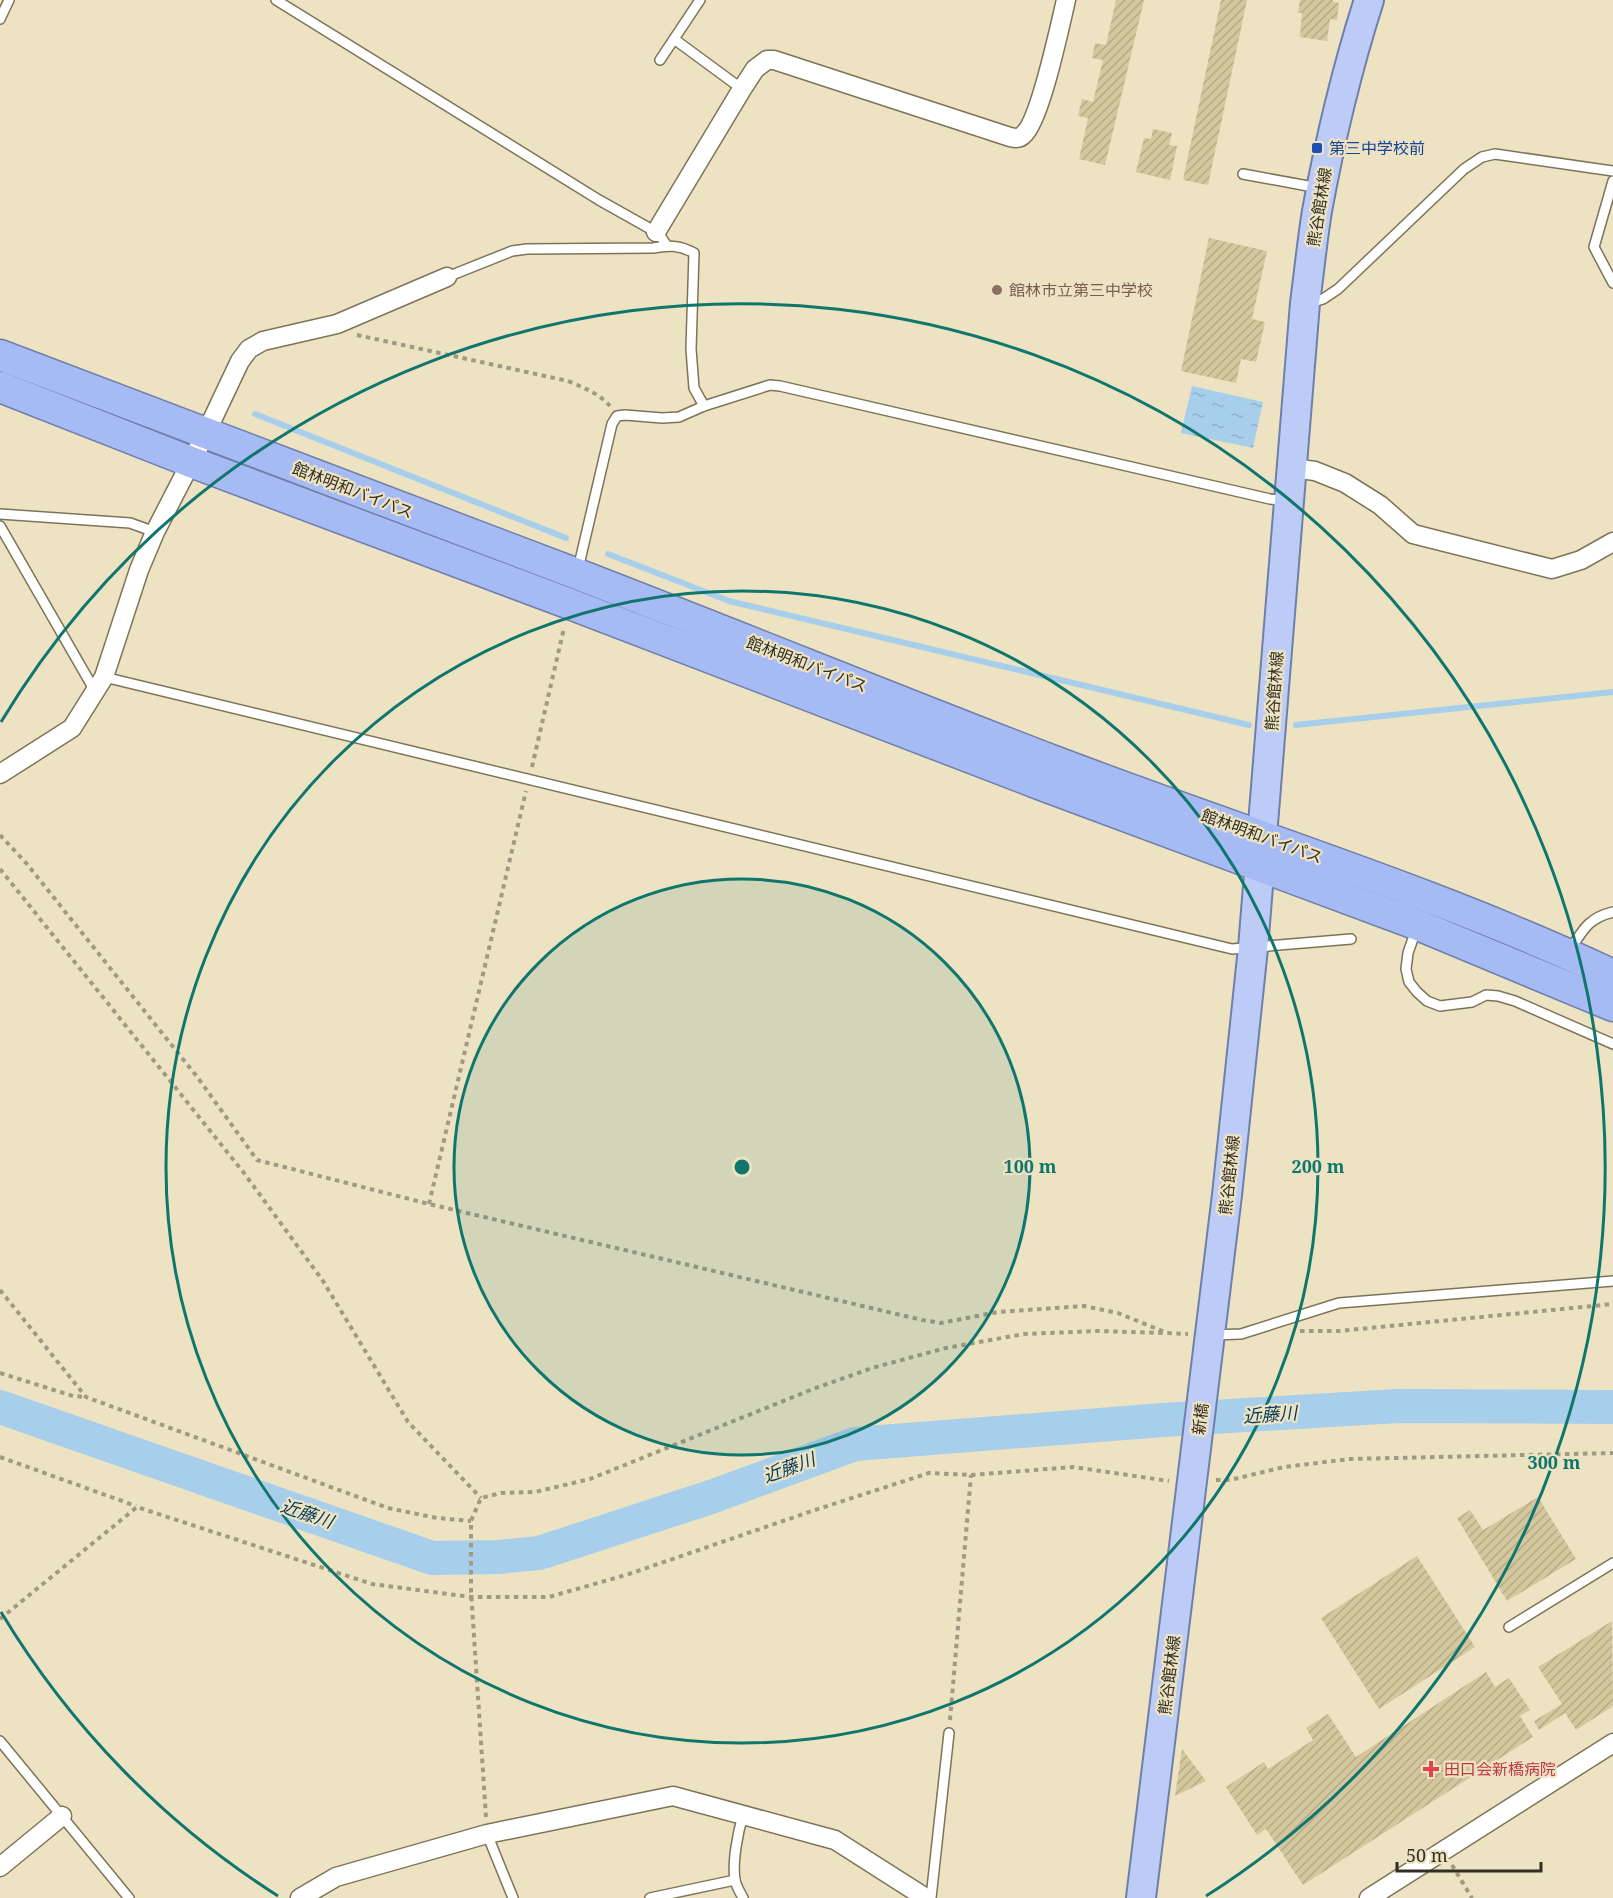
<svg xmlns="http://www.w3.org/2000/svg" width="1613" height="1898" font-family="'Noto Serif','Noto Sans JP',serif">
<defs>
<pattern id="water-ripples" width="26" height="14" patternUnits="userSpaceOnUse" patternTransform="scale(1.5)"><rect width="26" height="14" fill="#a7cfeb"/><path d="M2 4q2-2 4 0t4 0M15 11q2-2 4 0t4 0" fill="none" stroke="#90b2c9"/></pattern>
<pattern id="building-hatch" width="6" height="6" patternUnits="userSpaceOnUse" patternTransform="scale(1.5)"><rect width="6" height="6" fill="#d4c79e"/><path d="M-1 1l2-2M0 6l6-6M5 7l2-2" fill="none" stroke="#b6ab88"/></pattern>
</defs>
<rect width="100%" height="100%" fill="#ede3c3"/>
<polygon fill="url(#water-ripples)" points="1192,386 1263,402 1253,448 1181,433"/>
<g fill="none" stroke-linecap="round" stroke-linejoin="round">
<g stroke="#a7cfeb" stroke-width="6">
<polyline points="255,414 566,538"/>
<polyline points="608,554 729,601 1249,725"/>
<polyline points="1296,725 1613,692"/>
</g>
<polyline stroke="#a7cfeb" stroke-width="34" points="0,1407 432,1558 498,1557 539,1553 711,1497 855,1444 1163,1420 1398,1406 1613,1407"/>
</g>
<g fill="url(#building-hatch)">
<polygon points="1116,0 1144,0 1105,165 1079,159 1088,118 1078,116 1082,99 1093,102 1103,60 1092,58 1095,43 1106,45"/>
<polygon points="1221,0 1247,0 1208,185 1183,180"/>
<polygon points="1300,0 1333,0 1333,2 1339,3 1337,20 1330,19 1327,41 1300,37 1302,13 1298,13"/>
<polygon points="1153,129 1172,133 1169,145 1177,146 1170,180 1136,172 1144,138 1151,139"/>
<polygon points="1209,238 1267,251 1252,319 1265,322 1256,362 1241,359 1236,383 1181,371"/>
<polygon points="1538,1497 1576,1559 1507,1601 1457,1518 1470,1510 1483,1530"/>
<polygon points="1417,1556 1475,1647 1379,1709 1321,1618"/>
<polygon points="1612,1621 1613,1706 1576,1730 1565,1713 1539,1730 1534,1721 1562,1704 1538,1667"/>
<polygon points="1486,1672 1495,1687 1509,1678 1530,1710 1520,1716 1533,1737 1303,1885 1266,1829 1257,1835 1226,1787 1264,1762 1268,1769 1313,1740 1306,1728 1328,1714 1356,1757"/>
<polygon points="1182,1749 1206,1781 1175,1796"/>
</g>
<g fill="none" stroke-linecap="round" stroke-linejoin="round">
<g stroke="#7d7457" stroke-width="12">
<g id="service">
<polyline points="276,0 599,200 656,232 661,237 667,246"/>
<polyline points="0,19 9,0"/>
<polyline points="674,39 742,89"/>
<polyline points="660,60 700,0"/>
<polyline points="1243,174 1319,188"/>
<polyline points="1613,181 1594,247 1613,283"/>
<path d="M447 277 512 251 527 249 653 248C668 245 680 245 694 253L691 349 694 388 704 406"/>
<polyline points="1310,303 1323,299 1338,289 1464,169 1482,157 1495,154 1613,171"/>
<polyline points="0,514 130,523 155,532"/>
<polyline points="0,526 95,691"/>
<polyline points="578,569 612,424 617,416 625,415 662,418 679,417 704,406 770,385 780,386 1270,499 1287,501"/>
<polyline points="104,677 1232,949 1351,939"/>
<polyline points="1417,927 1408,953 1406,969 1409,982 1417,992 1427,1001 1440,1006 1472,1002 1486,995 1498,996 1515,1001 1613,1044"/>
<path d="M1570 950C1583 930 1588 918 1613 912"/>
<polyline points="1213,1335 1241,1334 1339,1303 1613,1281"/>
<polyline points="1509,1627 1613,1563"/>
<polyline points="0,1741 129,1898"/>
<polyline points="487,1834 513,1898"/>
<polyline points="650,1898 735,1880"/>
<path d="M743 1898C740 1892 736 1886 735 1880 732 1862 738 1832 743 1815"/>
<polyline points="931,1898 949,1733"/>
</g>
</g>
<g stroke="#7d7457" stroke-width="21">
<g id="minor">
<path d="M656 232 742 89 755 69 767 60H774L1010 137C1015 138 1019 139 1023 135 1040 122 1060 25 1066 0"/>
<polyline points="1292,468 1315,471 1345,483 1380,505 1413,534 1552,569 1581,560 1613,542"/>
<polyline points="0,774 72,728 104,677 139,570 155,532 205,435 240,361 249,349 263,341 337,324 447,277"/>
<polyline points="0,1867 62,1816"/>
<polyline points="300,1898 336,1877 487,1834 673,1796 835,1840 926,1898"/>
<polyline points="1369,1898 1613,1743"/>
</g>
</g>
<g stroke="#6e7fa9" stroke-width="32">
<path id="primary" d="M1141 1898 1227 1195 1253 948 1305 303C1309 273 1312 242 1317 211 1330 140 1347 69 1369 0"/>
</g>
<g stroke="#6e7fa9" stroke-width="33">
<g id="trunk">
<path d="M0 355C192 429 385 500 577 574 736 635 894 700 1054 761 1240 832 1433 890 1613 975"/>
<polyline points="0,387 191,462 570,604 1047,787 1418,925 1613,1006"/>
</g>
</g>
<g stroke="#a19a82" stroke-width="4" stroke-dasharray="4.5 4.5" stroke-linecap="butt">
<path d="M357 335 568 381C584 388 598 393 610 406"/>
<polyline points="532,767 564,628"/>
<polyline points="0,835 27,864 198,1078 257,1160 429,1204 922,1320 941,1323 998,1312 1084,1306 1118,1313 1167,1333 1188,1334"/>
<polyline points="0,869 244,1173 323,1281 408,1422 481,1498"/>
<polyline points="429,1204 526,791"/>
<polyline points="0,1290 86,1397 388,1508 437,1518 471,1521"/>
<polyline points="1300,1331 1339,1331 1613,1304"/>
<polyline points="0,1373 73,1396 86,1397"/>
<polyline points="0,1457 136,1506"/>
<polyline points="1216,1480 1230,1480 1284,1467 1350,1459 1613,1453"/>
<polyline points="0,1619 137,1507 372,1584 471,1597 549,1597 629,1574 815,1510 929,1473 971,1475 1073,1467 1169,1481"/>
<polyline points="950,1720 971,1475"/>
<polyline points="486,1817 471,1591 471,1521 481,1498 501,1493 535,1492 590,1479 813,1389 872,1368 946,1348 1024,1334 1098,1331 1163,1333"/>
<polyline points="1452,1865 1472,1898"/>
</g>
<use href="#service" stroke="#fff" stroke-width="9"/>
<use href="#minor" stroke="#fff" stroke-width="18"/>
<use href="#primary" stroke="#bcccf7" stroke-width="28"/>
<use href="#trunk" stroke="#a6bbf4" stroke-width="30"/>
</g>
<circle cx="742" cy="1167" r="288" fill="#0f766e" fill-opacity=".12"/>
<g fill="none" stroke="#0f766e" stroke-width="3">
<circle cx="742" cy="1167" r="288"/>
<circle cx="742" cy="1167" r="576"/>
<path d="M278 1896A864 864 0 0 1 1 1612M1 722A864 864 0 1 1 1206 1896"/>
</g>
<rect fill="#1a4fb4" stroke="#ede3c3" stroke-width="2" x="1311" y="142" width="12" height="12" rx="3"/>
<circle fill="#8d6e63" stroke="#ede3c3" stroke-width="2" cx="997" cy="290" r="6"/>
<path fill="#e0444e" stroke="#ede3c3" stroke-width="2" d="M1428 1760h6v6h6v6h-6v6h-6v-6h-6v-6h6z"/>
<g text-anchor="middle" stroke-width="4.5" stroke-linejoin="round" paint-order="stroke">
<g font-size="16" fill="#164399" stroke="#ede3c3" text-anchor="start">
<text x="1329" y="154">第三中学校前</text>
</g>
<g font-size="16" fill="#322e22" stroke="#ede3c3">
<text transform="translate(1319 207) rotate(-81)" y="6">熊谷館林線</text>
<text transform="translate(353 490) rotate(21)" y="6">館林明和バイパス</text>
<text transform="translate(807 664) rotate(21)" y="6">館林明和バイパス</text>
<text transform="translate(1274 691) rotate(-86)" y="6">熊谷館林線</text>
<text transform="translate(1262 836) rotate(20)" y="6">館林明和バイパス</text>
<text transform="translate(1229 1175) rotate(-84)" y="6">熊谷館林線</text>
<text transform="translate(1200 1419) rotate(-83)" y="6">新橋</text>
<text transform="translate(1169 1675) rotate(-83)" y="6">熊谷館林線</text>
</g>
<g font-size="16" fill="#785e54" stroke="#ede3c3" text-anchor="start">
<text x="1009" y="296">館林市立第三中学校</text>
</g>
<g font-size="16" fill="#be3a42" stroke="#ede3c3" text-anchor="start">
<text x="1444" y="1775">田口会新橋病院</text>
</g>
<g font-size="18" font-style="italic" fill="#073b57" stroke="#ede3c3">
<text transform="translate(1270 1415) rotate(-4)" y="6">近藤川</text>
<text transform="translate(789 1468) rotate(-20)" y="6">近藤川</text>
<text transform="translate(307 1514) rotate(19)" y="6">近藤川</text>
</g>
</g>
<circle cx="742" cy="1167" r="9" fill="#0f766e" stroke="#ede3c3" stroke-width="3"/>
<g font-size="18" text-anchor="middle" font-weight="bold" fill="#0f766e" stroke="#ede3c3" stroke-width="4.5" stroke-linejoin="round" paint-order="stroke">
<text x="1030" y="1173">100 m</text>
<text x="1318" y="1173">200 m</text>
<text x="1554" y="1469">300 m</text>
</g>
<path d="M1397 1862v9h144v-9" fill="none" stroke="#322e22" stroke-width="3"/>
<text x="1406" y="1862" font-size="18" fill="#322e22" stroke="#ede3c3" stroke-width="4.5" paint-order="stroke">50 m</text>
</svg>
